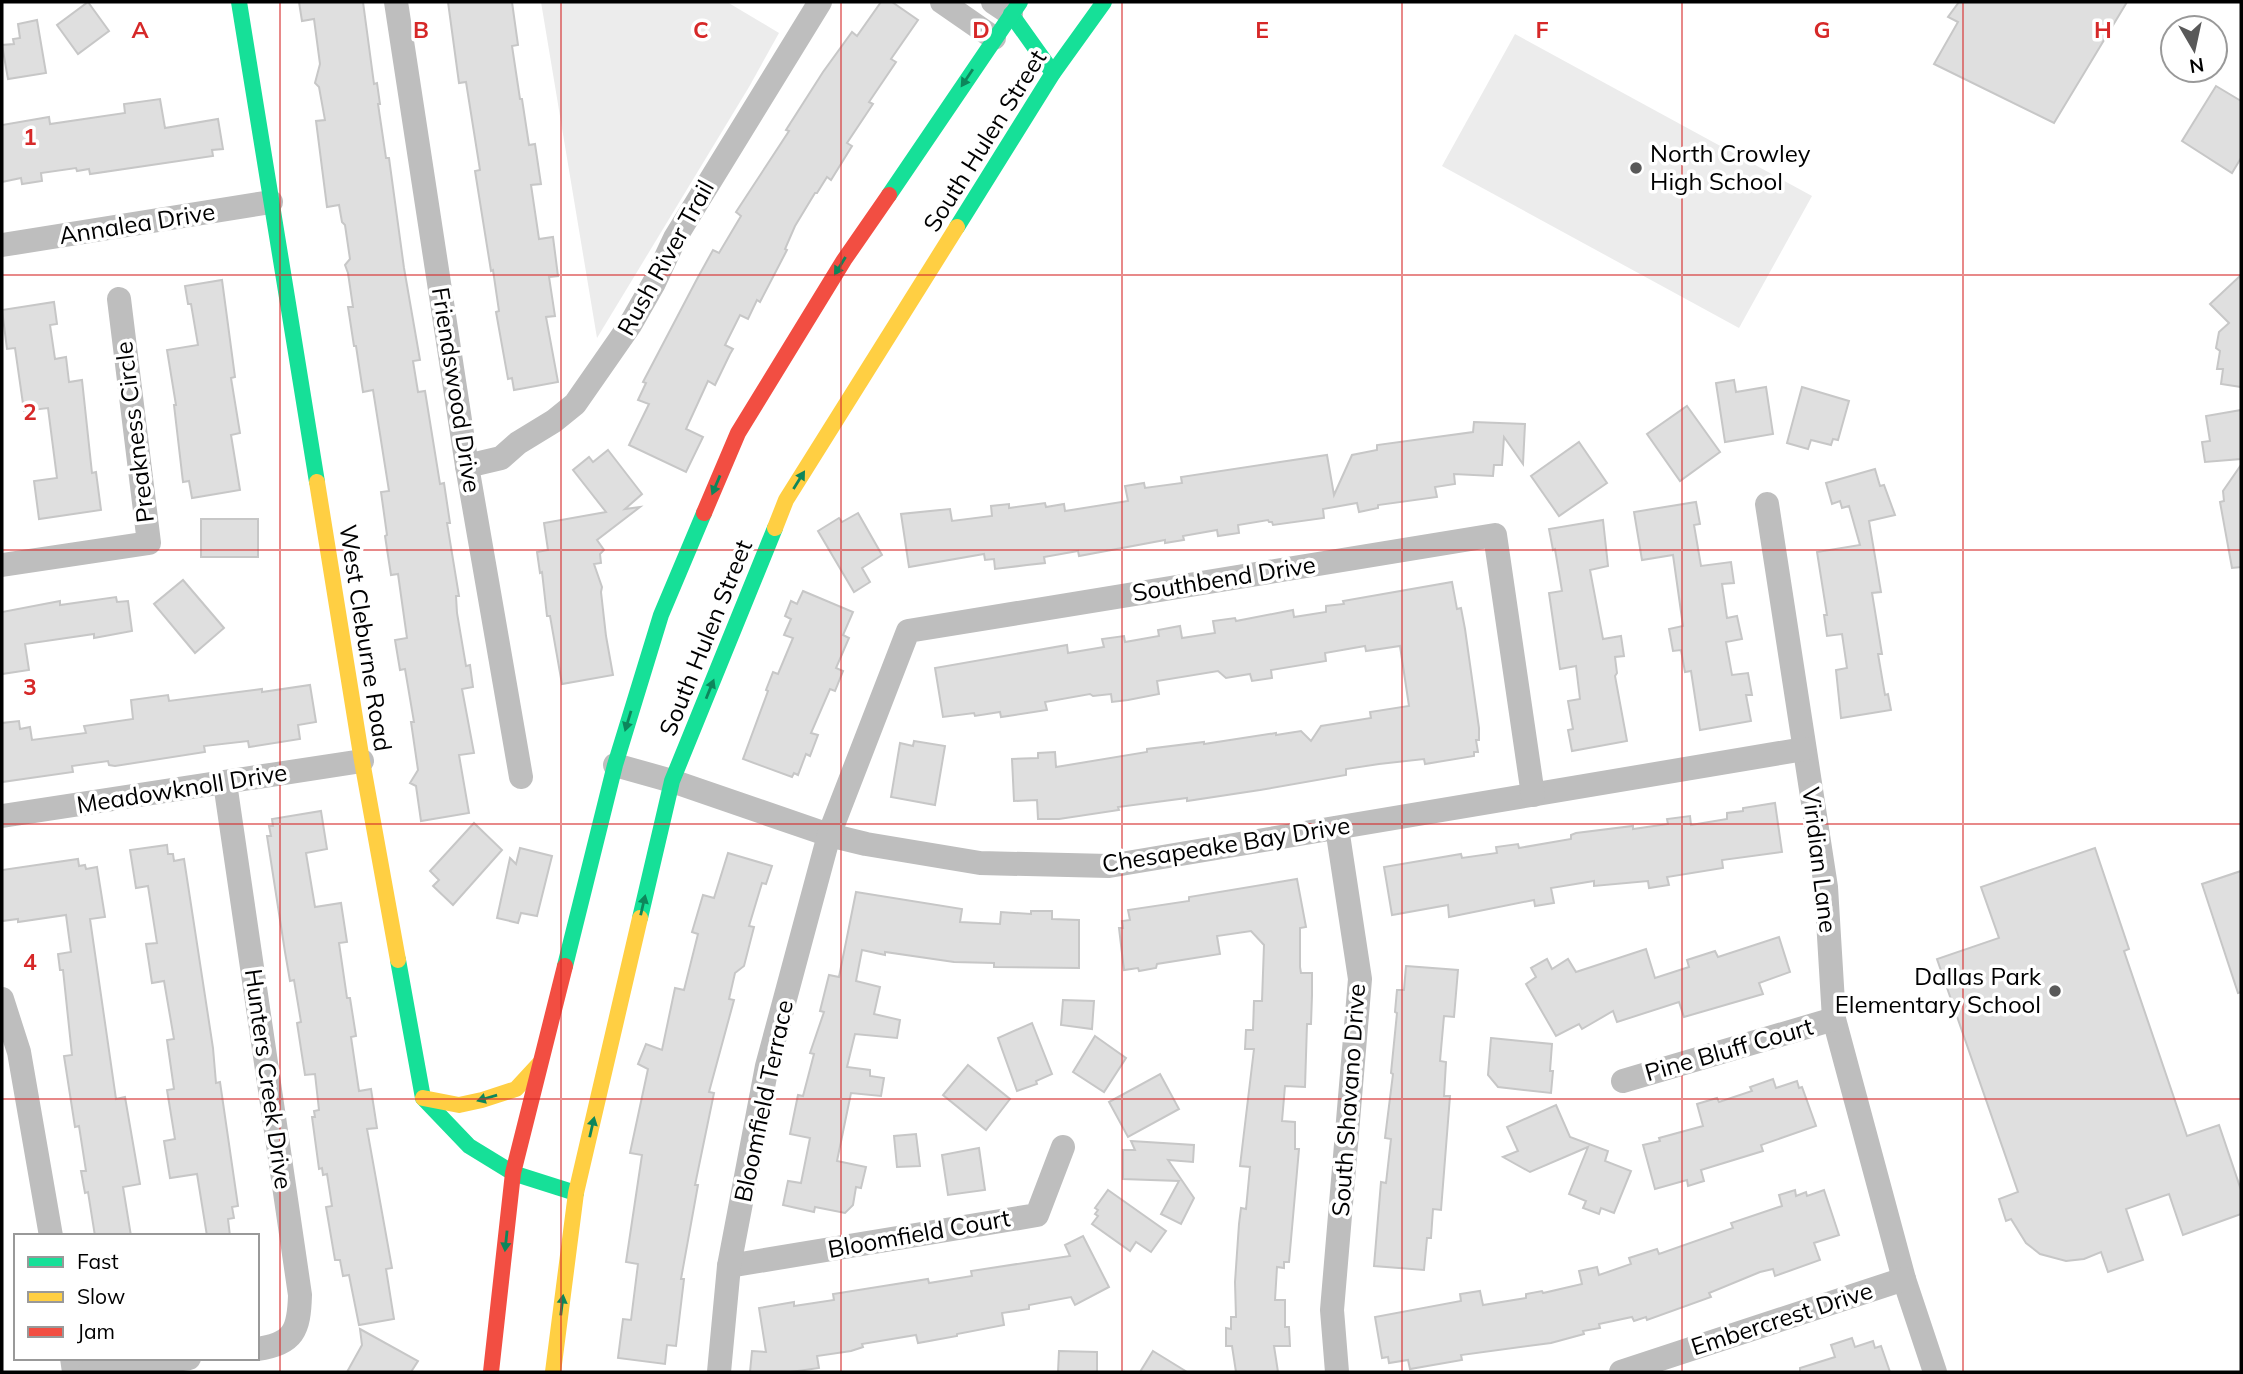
<svg xmlns="http://www.w3.org/2000/svg" width="2243" height="1374" font-family="Mulish,sans-serif">
<rect width="100%" height="100%" fill="#fff"/>
<g fill="#ececec">
<polygon points="541,2 727,2 779,33 749,87 597,338"/>
<polygon points="1515,34 1812,196 1739,328 1442,166"/>
</g>
<g fill="#dfdfdf" stroke="#c7c7c7" stroke-width="2">
<polygon points="88,2 109,31 78,54 57,25"/>
<polygon points="299,2 363,2 374,84 377,83 380,104 378,104 386,158 389,158 404,268 420,360 413,361 418,392 425,391 440,484 444,483 450,523 447,523 459,596 456,596 457,613 466,666 470,665 473,687 462,689 474,753 459,755 469,813 421,821 416,786 410,783 418,770 411,722 414,722 405,669 400,670 395,640 407,638 398,574 391,575 385,536 387,535 381,492 389,491 373,390 363,392 356,346 354,346 348,307 353,307 348,273 345,265 350,259 345,225 342,222 339,205 327,207 316,121 325,120 319,87 315,83 320,64 314,19 302,21"/>
<polygon points="448,2 512,2 518,45 512,46 520,99 522,99 529,145 535,144 541,184 531,185 539,239 553,237 558,276 549,277 555,316 546,317 558,382 514,390 512,378 508,379 496,312 499,311 493,270 491,271 475,171 480,170 466,82 459,83"/>
<polygon points="881,2 892,2 918,20 891,59 896,62 869,102 873,104 847,143 852,146 831,180 827,177 817,193 815,193 795,226 785,249 787,250 760,302 757,300 748,319 740,315 725,345 733,349 730,354 715,385 708,381 686,429 703,437 686,472 629,445 649,404 638,400 646,383 643,382 697,279 713,250 719,253 741,216 736,212 789,131 786,130 823,72 852,32 857,36"/>
<polygon points="1959,2 2127,2 2054,123 1934,64 1958,22 1948,17"/>
<polygon points="37,20 46,73 8,79 2,45 14,44 13,39 20,38 18,24"/>
<polygon points="2216,86 2241,101 2241,158 2232,173 2182,141"/>
<polygon points="160,99 165,128 218,119 223,149 212,150 213,156 90,174 89,169 77,171 76,168 41,173 42,181 22,184 21,178 2,182 2,125 49,117 50,124 125,113 124,104"/>
<polygon points="2241,275 2241,387 2221,384 2223,369 2217,369 2220,351 2216,348 2219,332 2229,323 2210,304"/>
<polygon points="222,280 235,377 231,378 240,433 231,435 240,490 192,498 189,481 183,482 174,405 176,405 167,350 198,345 191,304 188,304 185,286"/>
<polygon points="54,302 57,324 50,325 55,359 66,357 69,382 82,380 92,473 96,472 101,510 39,519 34,481 57,478 48,408 24,411 15,348 7,349 2,310"/>
<polygon points="1734,380 1736,392 1766,387 1773,434 1725,442 1716,383"/>
<polygon points="1802,387 1849,401 1838,440 1833,439 1831,445 1811,440 1808,449 1787,443"/>
<polygon points="1687,406 1720,452 1680,481 1647,434"/>
<polygon points="2241,410 2241,459 2205,462 2202,442 2210,441 2206,416"/>
<polygon points="1474,422 1525,424 1523,464 1504,437 1502,465 1494,465 1493,476 1454,474 1455,484 1435,487 1437,497 1378,505 1378,508 1359,512 1357,503 1323,509 1324,518 1273,525 1272,522 1269,522 1268,520 1238,525 1239,533 1218,536 1217,530 1183,536 1184,540 1165,543 1165,540 1079,556 1078,551 1044,557 1045,563 1027,565 995,569 994,559 985,560 984,554 909,567 901,514 950,509 952,521 992,516 991,506 1009,504 1009,508 1045,503 1046,507 1064,504 1065,511 1128,501 1125,486 1144,483 1145,488 1182,483 1181,477 1327,455 1334,495 1352,455 1377,450 1377,445 1473,432"/>
<polygon points="1579,442 1607,483 1559,516 1531,476"/>
<polygon points="608,450 642,494 625,509 640,507 597,540 604,550 600,554 601,563 594,564 602,587 601,592 606,636 613,675 562,684 550,616 547,616 542,572 540,573 537,552 548,550 544,523 606,512 573,470 589,457 593,462"/>
<polygon points="2241,465 2241,567 2232,568 2220,502 2224,501 2223,491"/>
<polygon points="1875,469 1880,486 1884,485 1895,515 1869,521 1881,592 1872,593 1882,654 1878,654 1885,695 1888,694 1891,710 1841,718 1836,670 1847,668 1842,634 1827,636 1824,615 1827,615 1817,552 1860,545 1849,506 1842,508 1840,501 1832,504 1826,483"/>
<polygon points="1696,502 1700,524 1694,525 1701,566 1731,562 1734,583 1722,584 1727,618 1737,616 1742,639 1726,642 1732,675 1748,673 1752,695 1746,695 1751,721 1700,730 1691,671 1685,672 1681,650 1673,651 1669,629 1683,626 1673,555 1642,560 1634,512"/>
<polygon points="858,513 882,555 862,568 870,582 854,592 818,531 839,518 842,522"/>
<rect x="201" y="519" width="57" height="38"/>
<polygon points="1603,520 1608,566 1590,570 1603,639 1621,636 1624,656 1615,657 1617,673 1615,676 1627,741 1572,751 1568,730 1573,729 1568,701 1580,699 1576,666 1560,669 1549,593 1562,591 1555,549 1553,550 1549,529"/>
<polygon points="183,580 224,628 195,653 154,604"/>
<polygon points="1452,582 1457,609 1461,608 1465,629 1479,728 1479,740 1476,740 1478,752 1474,752 1474,756 1425,764 1424,759 1379,764 1346,769 1346,775 1260,790 1187,801 1187,798 1118,807 1119,810 1059,819 1038,819 1037,800 1014,801 1012,759 1038,758 1038,753 1055,752 1056,767 1147,752 1147,749 1204,742 1204,744 1276,733 1276,735 1301,731 1311,741 1321,726 1371,718 1370,712 1409,706 1400,646 1366,651 1365,646 1325,653 1326,661 1271,670 1272,678 1252,681 1250,674 1226,678 1218,671 1157,681 1159,694 1128,700 1112,702 1111,694 1093,696 1090,694 1045,702 1047,710 1001,717 1000,712 975,716 974,713 943,717 935,668 1067,645 1068,653 1104,647 1102,639 1124,636 1125,642 1159,636 1158,630 1180,626 1182,638 1215,633 1213,621 1235,618 1236,621 1293,610 1294,617 1326,612 1326,606 1344,604 1343,601"/>
<polygon points="803,591 853,612 843,635 849,638 836,668 843,671 835,691 830,689 811,733 818,735 810,756 806,754 798,775 794,773 792,777 743,759 768,691 766,690 773,672 778,674 793,638 784,635 791,619 785,616 791,601 797,604"/>
<polygon points="116,597 117,602 128,601 132,631 94,638 94,634 25,644 29,670 2,674 2,612 60,601 60,605"/>
<polygon points="310,685 316,722 298,725 300,739 249,747 248,741 204,746 205,752 115,766 109,765 108,761 72,766 73,772 2,782 2,723 19,721 20,729 30,727 32,740 86,733 84,726 133,719 131,700 168,695 169,701 262,689 262,692"/>
<polygon points="914,741 945,746 935,805 891,797 900,743 913,746"/>
<polygon points="1775,803 1782,852 1722,860 1723,868 1667,877 1669,885 1649,888 1648,881 1594,886 1594,881 1551,888 1554,903 1535,906 1534,900 1449,917 1448,905 1392,915 1384,867 1461,854 1462,858 1497,853 1496,847 1518,844 1519,848 1571,839 1571,835 1576,833 1633,826 1633,829 1668,824 1667,819 1690,816 1691,825 1727,819 1727,813 1743,811 1743,808"/>
<polygon points="321,811 327,849 306,853 315,907 341,903 347,942 339,943 347,998 350,998 356,1036 351,1037 359,1091 371,1089 377,1128 367,1129 392,1268 386,1269 394,1319 359,1325 349,1275 343,1276 340,1260 335,1260 326,1207 332,1206 327,1174 323,1175 322,1168 319,1169 312,1117 315,1117 314,1111 319,1110 315,1074 305,1075 297,1023 301,1022 294,980 290,981 285,952 267,836 271,836 269,826 273,826 272,819"/>
<polygon points="474,823 502,850 453,905 433,886 439,880 430,871"/>
<polygon points="167,845 168,854 173,854 174,861 184,859 213,1048 216,1083 220,1082 238,1206 232,1207 234,1218 228,1219 230,1236 207,1236 197,1174 170,1178 164,1141 175,1139 167,1090 174,1089 167,1040 174,1039 164,981 152,983 146,944 157,943 148,886 136,888 130,850"/>
<polygon points="520,848 552,856 537,916 521,913 518,923 497,918 510,858 516,864"/>
<polygon points="2095,848 2129,949 2124,951 2187,1136 2219,1125 2241,1190 2241,1214 2183,1235 2169,1194 2126,1209 2143,1260 2108,1272 2101,1252 2084,1259 2066,1261 2040,1254 2026,1243 2011,1219 2006,1221 1999,1199 2018,1192 1937,959 1999,938 1981,887"/>
<polygon points="728,853 772,866 766,884 762,883 749,926 754,927 744,966 735,973 729,999 734,1000 709,1092 714,1093 695,1185 698,1185 681,1279 684,1279 676,1346 667,1345 665,1364 618,1358 623,1319 631,1320 638,1264 626,1262 642,1155 630,1153 648,1069 638,1064 646,1044 662,1050 675,988 684,990 698,934 692,932 703,895 714,898"/>
<polygon points="78,859 79,866 85,865 86,869 97,867 105,917 90,919 116,1099 125,1097 140,1184 123,1187 131,1236 95,1236 88,1192 85,1193 81,1171 86,1171 79,1126 75,1127 64,1056 72,1055 63,970 60,970 58,954 71,952 66,915 18,922 18,919 2,921 2,870"/>
<polygon points="2241,871 2241,992 2238,993 2202,884"/>
<polygon points="1297,879 1306,927 1300,928 1300,967 1301,973 1312,973 1312,995 1311,1024 1307,1024 1305,1087 1285,1086 1282,1121 1295,1122 1295,1149 1299,1149 1289,1262 1284,1262 1284,1268 1277,1267 1275,1300 1285,1300 1285,1327 1289,1327 1290,1346 1274,1346 1278,1372 1236,1372 1232,1346 1226,1346 1226,1328 1231,1329 1231,1317 1236,1317 1235,1282 1239,1224 1241,1208 1246,1209 1250,1167 1240,1166 1254,1049 1245,1049 1246,1030 1253,1030 1254,1001 1262,1001 1264,945 1251,931 1217,936 1220,954 1157,964 1156,968 1139,971 1138,968 1124,970 1119,928 1123,928 1122,921 1130,920 1128,910 1189,901 1189,897"/>
<polygon points="856,892 962,909 960,922 1000,924 1001,912 1031,914 1031,911 1052,911 1052,919 1079,920 1079,968 994,967 994,963 954,962 885,952 885,955 862,950 856,981 880,987 874,1014 900,1020 897,1038 855,1034 847,1067 870,1070 870,1076 884,1078 881,1096 851,1093 837,1161 866,1167 861,1188 856,1187 853,1205 845,1213 815,1207 814,1212 783,1205 788,1181 801,1183 810,1138 790,1134 798,1095 803,1096 814,1054 810,1053 824,1012 820,1011 829,975 839,977"/>
<polygon points="1779,937 1790,972 1759,983 1763,994 1684,1017 1679,1002 1617,1022 1613,1011 1582,1029 1579,1024 1556,1036 1526,984 1536,977 1531,968 1547,959 1552,969 1568,959 1576,972 1646,949 1655,978 1689,967 1687,960 1715,951 1718,957"/>
<polygon points="1406,966 1458,970 1454,1017 1444,1016 1440,1061 1446,1062 1444,1096 1450,1096 1441,1210 1433,1209 1431,1238 1427,1238 1424,1270 1374,1266 1381,1182 1386,1183 1391,1139 1385,1138 1393,1074 1391,1073 1397,1013 1395,1012 1397,990 1404,990"/>
<polygon points="1063,1000 1094,1001 1092,1029 1061,1025"/>
<polygon points="1032,1023 1052,1074 1036,1081 1037,1084 1017,1091 998,1038"/>
<polygon points="1095,1036 1126,1058 1104,1092 1073,1072"/>
<polygon points="1491,1038 1552,1044 1550,1071 1553,1071 1551,1093 1498,1087 1488,1075"/>
<polygon points="968,1065 1010,1099 986,1130 943,1095"/>
<polygon points="1160,1074 1179,1109 1128,1137 1109,1102"/>
<polygon points="1773,1079 1776,1088 1797,1081 1799,1088 1802,1087 1816,1126 1761,1145 1763,1151 1701,1170 1704,1181 1688,1186 1687,1180 1655,1189 1643,1145 1660,1141 1659,1138 1703,1126 1697,1104 1717,1098 1719,1102 1752,1091 1750,1087"/>
<polygon points="1556,1105 1570,1137 1608,1151 1605,1161 1631,1171 1614,1213 1601,1208 1599,1214 1583,1208 1586,1201 1569,1194 1588,1147 1530,1172 1503,1157 1518,1151 1507,1127"/>
<polygon points="916,1134 920,1166 897,1167 894,1136"/>
<polygon points="1131,1141 1194,1145 1193,1162 1168,1160 1194,1198 1181,1224 1161,1214 1179,1181 1123,1179 1123,1150 1135,1150"/>
<polygon points="979,1148 985,1190 948,1195 942,1155"/>
<polygon points="1108,1190 1166,1231 1151,1252 1136,1242 1130,1251 1092,1224 1098,1216 1095,1214 1098,1210 1095,1208"/>
<polygon points="1795,1190 1796,1196 1806,1192 1807,1196 1824,1190 1839,1235 1814,1243 1820,1260 1775,1276 1773,1269 1760,1272 1709,1293 1711,1297 1647,1320 1646,1317 1634,1321 1632,1317 1599,1324 1600,1328 1583,1331 1584,1334 1551,1343 1461,1355 1462,1360 1410,1369 1408,1360 1389,1363 1388,1357 1382,1358 1375,1317 1461,1301 1460,1294 1480,1291 1483,1305 1526,1298 1526,1294 1542,1291 1543,1293 1582,1284 1579,1271 1597,1267 1599,1275 1631,1264 1629,1258 1657,1249 1659,1254 1733,1228 1731,1223 1782,1206 1779,1195"/>
<polygon points="1083,1236 1109,1287 1075,1305 1071,1297 1029,1305 1029,1309 1002,1313 1004,1325 957,1334 957,1336 918,1343 916,1335 862,1344 863,1347 851,1351 817,1356 819,1368 791,1372 750,1372 752,1351 766,1352 759,1308 794,1302 794,1306 834,1300 833,1294 928,1279 929,1283 972,1276 971,1271 1070,1256 1065,1245"/>
<polygon points="360,1329 418,1361 411,1372 347,1372 362,1345"/>
<polygon points="1852,1338 1855,1347 1873,1341 1875,1348 1881,1346 1890,1372 1800,1372 1800,1368 1835,1357 1831,1345"/>
<polygon points="1059,1351 1097,1352 1097,1372 1058,1372"/>
<polygon points="1153,1351 1187,1372 1140,1372"/>
</g>
<g fill="none" stroke-linecap="round" stroke-linejoin="round">
<g stroke="#bebebe" stroke-width="24">
<polyline points="396,2 467,466 521,777"/>
<polyline points="942,2 994,38"/>
<polyline points="993,2 1011,14"/>
<polyline points="2,245 271,202"/>
<polyline points="467,466 501,458 518,443 554,421 575,404 630,325 654,283 675,238 820,2"/>
<polyline points="1767,504 1826,887 1834,1019 1904,1279 1935,1372"/>
<polyline points="2,565 149,543 119,299"/>
<polyline points="615,765 672,781 829,835 866,844 980,863 1109,866 1804,749"/>
<path d="M225 783 300 1295C299 1330 294 1344 257 1349"/>
<polyline points="2,816 362,761"/>
<polyline points="2,999 19,1052 51,1236"/>
<polyline points="1623,1081 1834,1019"/>
<polyline points="729,1266 1037,1215 1063,1147"/>
<polyline points="72,1358 74,1372"/>
<polyline points="89,1372 189,1358"/>
<polyline points="719,1372 729,1266 767,1066 829,835 908,631 1495,535 1533,795"/>
<polyline points="1337,1372 1332,1310 1360,979 1337,828"/>
<polyline points="1621,1372 1904,1279"/>
</g>
<g stroke="#16e098" stroke-width="16">
<polyline points="239,2 317,482"/>
<polyline points="1011,14 1053,73"/>
<polyline points="889,195 1020,2"/>
<polyline points="957,227 1053,73 1104,2"/>
<polyline points="640,918 672,781 775,528"/>
<polyline points="398,960 423,1098 469,1146 513,1173 576,1193"/>
<polyline points="565,966 615,765 661,615 704,513"/>
</g>
<g stroke="#ffcf43" stroke-width="16">
<polyline points="317,482 362,761 398,960"/>
<polyline points="775,528 786,500 957,227"/>
<polyline points="423,1098 459,1105 482,1100 516,1089 540,1063"/>
<polyline points="553,1372 576,1193 640,918"/>
</g>
<g stroke="#f24e42" stroke-width="16">
<polyline points="704,513 738,433 844,260 889,195"/>
<polyline points="491,1372 513,1173 565,966"/>
</g>
</g>
<defs><path id="oneway-solid" d="M-6-.8H1V-3.2L6.5 0L1 3.2V.8H-6Z" transform="scale(1.75)"/></defs>
<g fill="#0d865b">
<use href="#oneway-solid" transform="translate(967 78) rotate(124)"/>
<use href="#oneway-solid" transform="translate(840 266) rotate(122)"/>
<use href="#oneway-solid" transform="translate(799 480) rotate(-58)"/>
<use href="#oneway-solid" transform="translate(716 485) rotate(113)"/>
<use href="#oneway-solid" transform="translate(710 689) rotate(-68)"/>
<use href="#oneway-solid" transform="translate(628 721) rotate(107)"/>
<use href="#oneway-solid" transform="translate(643 905) rotate(-77)"/>
<use href="#oneway-solid" transform="translate(487 1098) rotate(164)"/>
<use href="#oneway-solid" transform="translate(592 1127) rotate(-77)"/>
<use href="#oneway-solid" transform="translate(506 1241) rotate(96)"/>
<use href="#oneway-solid" transform="translate(562 1305) rotate(-83)"/>
</g>
<path fill="none" stroke="#d62828" stroke-width="2" stroke-opacity="0.55" d="M280 2V1372M561 2V1372M841 2V1372M1122 2V1372M1402 2V1372M1682 2V1372M1963 2V1372M2 275H2241M2 550H2241M2 824H2241M2 1099H2241"/>
<g fill="#595959" stroke="#fff" stroke-width="2.5">
<circle cx="1636" cy="168" r="7"/>
<circle cx="2055" cy="991" r="7"/>
</g>
<g text-anchor="middle" stroke-width="7" stroke-linejoin="round" paint-order="stroke">
<g font-size="24" fill="#000" stroke="#fff">
<text transform="translate(985 141) rotate(-58)" y="8">South Hulen Street</text>
<text transform="translate(137 224) rotate(-9)" y="8">Annalea Drive</text>
<text transform="translate(666 258) rotate(-61)" y="8">Rush River Trail</text>
<text transform="translate(456 390) rotate(81)" y="8">Friendswood Drive</text>
<text transform="translate(135 432) rotate(-97)" y="8">Preakness Circle</text>
<text transform="translate(1224 579) rotate(-9)" y="8">Southbend Drive</text>
<text transform="translate(365 638) rotate(81)" y="8">West Cleburne Road</text>
<text transform="translate(706 638) rotate(-68)" y="8">South Hulen Street</text>
<text transform="translate(182 789) rotate(-9)" y="8">Meadowknoll Drive</text>
<text transform="translate(1226 845) rotate(-9)" y="8">Chesapeake Bay Drive</text>
<text transform="translate(1819 860) rotate(83)" y="8">Viridian Lane</text>
<text transform="translate(1729 1050) rotate(-16)" y="8">Pine Bluff Court</text>
<text transform="translate(268 1079) rotate(82)" y="8">Hunters Creek Drive</text>
<text transform="translate(1349 1100) rotate(-86)" y="8">South Shavano Drive</text>
<text transform="translate(764 1101) rotate(-78)" y="8">Bloomfield Terrace</text>
<text transform="translate(919 1234) rotate(-10)" y="8">Bloomfield Court</text>
<text transform="translate(1782 1319) rotate(-18)" y="8">Embercrest Drive</text>
</g>
<g font-size="24" fill="#000" stroke="#fff" text-anchor="start">
<text x="1650" y="162">North Crowley<tspan x="1650" dy="28">High School</tspan></text>
<text x="2041" y="985" text-anchor="end">Dallas Park<tspan x="2041" dy="28">Elementary School</tspan></text>
</g>
</g>
<g font-size="23" text-anchor="middle" font-weight="bold" fill="#d62828" stroke="#fff" stroke-width="7" stroke-linejoin="round" paint-order="stroke">
<text x="140" y="38">A</text>
<text x="421" y="38">B</text>
<text x="701" y="38">C</text>
<text x="981" y="38">D</text>
<text x="1262" y="38">E</text>
<text x="1542" y="38">F</text>
<text x="1822" y="38">G</text>
<text x="2103" y="38">H</text>
<text x="30" y="145">1</text>
<text x="30" y="420">2</text>
<text x="30" y="695">3</text>
<text x="30" y="970">4</text>
</g>
<rect width="2243" height="1374" fill="none" stroke="#000000" stroke-width="7"/>
<rect x="14" y="1234" width="245" height="126" fill="#ffffff" stroke="#999999" stroke-width="2"/>
<rect x="28" y="1257" width="35" height="10" fill="#16e098" stroke="#999999" stroke-width="2"/>
<text x="77" y="1269" font-size="21" fill="#000000">Fast</text>
<rect x="28" y="1292" width="35" height="10" fill="#ffcf43" stroke="#999999" stroke-width="2"/>
<text x="77" y="1304" font-size="21" fill="#000000">Slow</text>
<rect x="28" y="1327" width="35" height="10" fill="#f24e42" stroke="#999999" stroke-width="2"/>
<text x="77" y="1339" font-size="21" fill="#000000">Jam</text>
<g transform="translate(2194 49) rotate(171)"><circle r="33" fill="#ffffff" stroke="#999999" stroke-width="2"/>
<path d="M0-5L12 26L0 18L-12 26Z" fill="#595959"/>
<text y="-10" font-size="19" font-weight="bold" text-anchor="middle" fill="#000000">N</text>
</g>
</svg>
